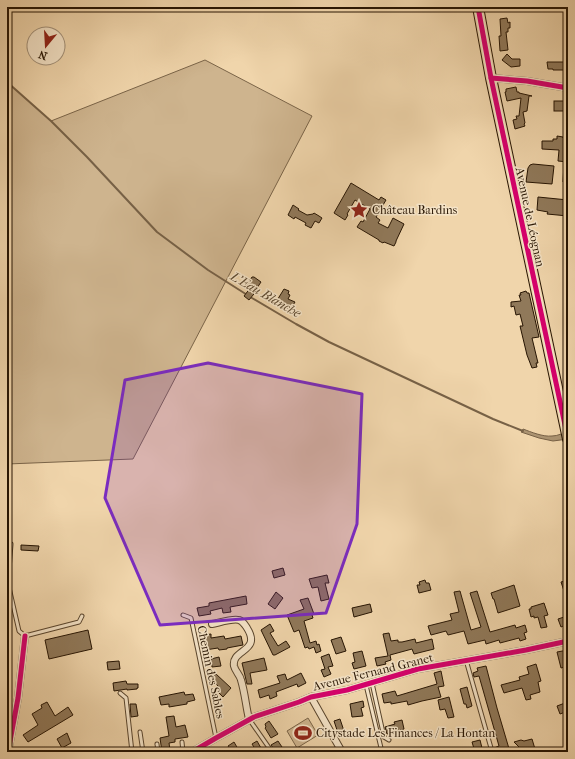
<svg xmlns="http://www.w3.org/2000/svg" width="575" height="759" font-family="'IM FELL French Canon',serif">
<rect width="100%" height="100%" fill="#f0d5ab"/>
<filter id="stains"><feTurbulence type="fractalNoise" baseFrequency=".005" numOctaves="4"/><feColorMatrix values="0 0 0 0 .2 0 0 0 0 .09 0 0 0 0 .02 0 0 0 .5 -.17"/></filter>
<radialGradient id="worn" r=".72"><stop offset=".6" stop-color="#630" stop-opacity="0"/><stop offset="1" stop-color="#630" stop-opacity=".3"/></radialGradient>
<g fill="#ceb48e" stroke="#7a6448">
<polygon points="205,60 312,116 133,459 7,464 7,82 51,121"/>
<polygon points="308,718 318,735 297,748 287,731"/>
</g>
<path fill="#ac9472" stroke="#776146" d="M523 429C531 432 543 437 552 436 558 436 563 433 568 431V439L553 441 539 438 521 432 522 431Z"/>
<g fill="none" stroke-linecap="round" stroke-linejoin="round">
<polyline stroke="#776146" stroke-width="2" points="7,82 51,121 87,157 157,232 208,270 252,298 296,324 329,342 493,419 523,431"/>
</g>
<g fill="#90795a" stroke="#271503">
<polygon points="507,18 508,23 510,22 510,28 508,28 508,32 506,32 508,50 500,51 499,36 501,36 500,19"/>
<polygon points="507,54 512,59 520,59 520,66 511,67 502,60"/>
<polygon points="547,62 564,62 564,70 553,70 553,69 548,69"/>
<polygon points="516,87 517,92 519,92 519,93 532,96 529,96 527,111 523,112 525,123 524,124 525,126 515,129 513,120 517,119 516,116 519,116 521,98 507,101 505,92 506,92 506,89"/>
<rect x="554" y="101" width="10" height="10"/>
<polygon points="557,136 563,137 563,138 568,138 568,162 558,161 559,150 542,149 542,141 553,141 553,139 557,139"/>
<polygon points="564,163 568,163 568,182 563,182"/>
<polygon points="533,164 554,166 552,184 526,182 528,168 530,165"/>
<polygon points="351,183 379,200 381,197 386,200 376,217 380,220 378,223 388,228 393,218 404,224 396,241 396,242 394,246 384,242 383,243 379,241 379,240 357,227 361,221 363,222 370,209 355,200 347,214 348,215 345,220 334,213"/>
<polygon points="538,197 568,200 568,216 547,214 548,212 537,210"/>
<polygon points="293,205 299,209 298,210 307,215 313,214 314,213 319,216 322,218 319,223 315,221 311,228 305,225 306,223 295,217 294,219 288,215"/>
<polygon points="252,277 254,277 261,282 257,288 258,289 249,300 244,296 251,287 247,284"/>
<polygon points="284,289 289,291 288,294 290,295 288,299 295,302 290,310 276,302"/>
<polygon points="526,291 527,293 529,293 539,337 532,338 538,363 536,363 537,367 532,368 527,355 520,326 523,326 520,314 516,315 514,306 511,307 511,302 521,301 519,295 521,295 520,293"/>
<polygon points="21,545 39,546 38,551 21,550"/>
<polygon points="283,568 285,575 274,578 272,571"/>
<polygon points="327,575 329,583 325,583 329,599 321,601 318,587 312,588 309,579"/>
<polygon points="425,580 426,583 429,583 431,590 419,593 417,585 420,585 419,582"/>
<polygon points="568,580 568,599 567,600 561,582"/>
<polygon points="514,585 520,606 498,613 494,599 493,599 491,593"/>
<polygon points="460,591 471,630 481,627 470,593 477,591 490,632 515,625 516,628 525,625 527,632 524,633 526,639 520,641 519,638 500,643 499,640 486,644 485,640 468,644 464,631 448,635 446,631 431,635 428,626 452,620 450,614 459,612 454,592"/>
<polygon points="276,592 283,598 275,609 268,604"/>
<polygon points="246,596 247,604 230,607 231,612 223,613 222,608 210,611 211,614 199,616 197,608 209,606 209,603"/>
<polygon points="308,598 314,614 312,615 313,618 304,621 310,643 316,641 317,645 319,644 321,651 316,653 314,647 309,649 308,647 305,648 299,630 294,632 287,615 304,609 300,600"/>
<polygon points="544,603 548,615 544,616 547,627 541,628 538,617 534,618 534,616 531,617 529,609 531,609 531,607"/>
<polygon points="370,604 372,612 354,617 352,608"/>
<polygon points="567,616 568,624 561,627 558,619"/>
<polygon points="270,624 274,631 270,633 278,646 286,641 290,647 275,655 273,655 261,630"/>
<polygon points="88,630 92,649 49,659 45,640"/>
<polygon points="389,633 391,641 398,640 398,642 402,642 415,639 416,643 432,639 434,649 414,654 412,649 390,655 391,660 385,662 386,664 377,666 375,658 388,656 383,634"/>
<polygon points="211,634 211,638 224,636 225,639 241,636 243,645 227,648 227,649 219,650 218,648 205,650 203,635"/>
<polygon points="341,637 346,651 336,654 331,640"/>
<polygon points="568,650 568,658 566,658 568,666 561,668 557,652"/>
<polygon points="362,651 366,666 354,669 352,663 355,662 353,653"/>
<polygon points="329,654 333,666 328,667 331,674 324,677 321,670 325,669 321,657"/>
<polygon points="219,657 221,666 212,667 211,659"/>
<polygon points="264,658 267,670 250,673 252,684 247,684 242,663"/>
<polygon points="119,661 120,669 108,670 107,662"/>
<polygon points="536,664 541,681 538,682 540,692 530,695 531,699 526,700 522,688 504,693 501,685 520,680 519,677 529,674 527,667"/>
<polygon points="486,666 497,708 510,752 495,752 494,748 499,746 479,676 474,677 473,673 478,671 477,668"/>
<polygon points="441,671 444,686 438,687 441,697 422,701 408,705 407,701 391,704 391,702 384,703 382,694 395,691 397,696 437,684 434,673"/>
<polygon points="301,673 306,683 298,687 297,684 276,692 277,696 270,699 269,695 260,698 258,690 280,683 277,676 285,674 287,680"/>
<polygon points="216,674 231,688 223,697 218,692 221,689 211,679"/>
<polygon points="126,681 127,684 138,684 138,688 137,688 137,689 127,690 127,689 114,691 113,683"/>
<polygon points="467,687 472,706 467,708 466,704 464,704 460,689"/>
<polygon points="184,692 185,695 193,694 195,700 187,702 187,704 169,707 169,704 161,705 159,697"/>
<polygon points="449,697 454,717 448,718 445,709 440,710 438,700"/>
<polygon points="363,701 364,707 361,708 363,716 352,717 350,704"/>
<polygon points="47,702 55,716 68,707 73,715 28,742 23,735 38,725 32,714 42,708 41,705"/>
<polygon points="565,703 566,706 568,705 568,711 560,714 557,706"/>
<polygon points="130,704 136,704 138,716 131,717"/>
<polygon points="174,716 176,727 185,725 188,737 175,739 175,742 169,743 170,750 162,752 160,738 169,736 166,717"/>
<polygon points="340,719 344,731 338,733 334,721"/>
<polygon points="402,720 404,729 387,734 385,727 395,724 394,722"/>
<polygon points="269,721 278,734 271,738 265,728 266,727 265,724"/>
<polygon points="67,733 71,743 62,748 57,739"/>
<polygon points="532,739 535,749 523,752 521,752 520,748 514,742 521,740 524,741"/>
<polygon points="480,740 483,752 475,752 472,742"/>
<polygon points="257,741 261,748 264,752 257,752 252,744"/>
<polygon points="278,741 282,747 279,748 282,752 276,752 271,745"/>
<polygon points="234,742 238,749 234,752 232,752 228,746"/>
</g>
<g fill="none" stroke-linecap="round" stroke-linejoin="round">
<g stroke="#59452d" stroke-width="5">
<g id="service">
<polyline points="11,544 8,583 19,631 25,636 79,622 82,616"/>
<polyline points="183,615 191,618 198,651 216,738"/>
<polyline points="466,660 491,748"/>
<polyline points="372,683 384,737 389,740"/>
<polyline points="366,685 382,752"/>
<polyline points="120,693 126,698 132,752"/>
<polyline points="249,719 272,752"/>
<polyline points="140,732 143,752"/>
<polyline points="182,742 183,752"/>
<polyline points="157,744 158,752"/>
</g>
</g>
<g stroke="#59452d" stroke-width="8">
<g id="minor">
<polyline points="491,78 527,81 568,88"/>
<path d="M212 624C218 623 233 618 239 620 243 621 245 625 247 628 262 652 231 649 234 666 235 671 240 675 241 680 245 693 246 707 249 719"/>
<polyline points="311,697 342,752"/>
<polyline points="8,752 18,698 25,636"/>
<polyline points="192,752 216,738 254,717 299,702 311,697 347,690 418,669 526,650 568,641"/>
</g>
</g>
<g stroke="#271503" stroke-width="12">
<polyline id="primary" points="478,7 491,78 568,439"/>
</g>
<use href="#service" stroke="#f5e4c8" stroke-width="3"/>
<use href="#minor" stroke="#f5e4c8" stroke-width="6"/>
<use href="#primary" stroke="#f0d5ab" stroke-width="10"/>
<g stroke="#f5e4c8" stroke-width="8">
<g id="cycleway">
<polyline points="478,7 491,78 568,439"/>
<polyline points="491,78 527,81 568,88"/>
<polyline points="8,752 18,698 25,636"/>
<polyline points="192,752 216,738 254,717 299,702 311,697 347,690 418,669 526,650 568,641"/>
</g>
</g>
<use href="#cycleway" stroke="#d6006c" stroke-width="5"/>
</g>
<path fill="#7b2cbf" fill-opacity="0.2" stroke="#7b2cbf" stroke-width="3" stroke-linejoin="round" d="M208 363 362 394 357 524 326 613 160 625 105 498 125 380Z"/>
<defs>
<g id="sight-bare" transform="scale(1.38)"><path d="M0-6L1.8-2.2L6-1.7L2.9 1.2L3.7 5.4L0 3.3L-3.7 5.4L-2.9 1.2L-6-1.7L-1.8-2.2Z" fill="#8f2418" stroke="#f5e4c8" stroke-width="2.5" paint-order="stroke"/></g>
<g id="stadium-bare" transform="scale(1.38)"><path d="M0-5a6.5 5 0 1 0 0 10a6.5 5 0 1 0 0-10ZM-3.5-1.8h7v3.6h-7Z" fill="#8f2418" stroke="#f5e4c8" stroke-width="2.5" paint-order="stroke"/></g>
</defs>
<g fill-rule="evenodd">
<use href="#sight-bare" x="359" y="210"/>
<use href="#stadium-bare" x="303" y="733"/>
</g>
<g text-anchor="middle" stroke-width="3" stroke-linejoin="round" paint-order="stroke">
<g font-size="12" fill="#271503" stroke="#f5e4c8" text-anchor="start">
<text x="372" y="214">Château Bardins</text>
<text x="316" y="737">Citystade Les Finances / La Hontan</text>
</g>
<g font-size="12" fill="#271503" stroke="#f5e4c8">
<text transform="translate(530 217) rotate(78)" y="4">Avenue de Léognan</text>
<text transform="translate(211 672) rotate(78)" y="4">Chemin des Sables</text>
<text transform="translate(373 672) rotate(-14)" y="4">Avenue Fernand Granet</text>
</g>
<g font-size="13" font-style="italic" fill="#5c482f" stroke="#f5e4c8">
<text transform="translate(266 294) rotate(30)" y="5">L'Eau Blanche</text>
</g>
</g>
<rect width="575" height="759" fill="none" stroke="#f0d5ab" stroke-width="24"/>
<rect x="8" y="8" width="559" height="743" fill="none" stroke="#271503" stroke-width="2"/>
<rect x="12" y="12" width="551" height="735" fill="none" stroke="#271503"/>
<g transform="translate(46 46) rotate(198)"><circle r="19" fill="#f5e4c8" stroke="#a39179"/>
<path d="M0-3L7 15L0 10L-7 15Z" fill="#8f2418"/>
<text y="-6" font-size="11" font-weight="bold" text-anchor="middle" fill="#271503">N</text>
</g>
<rect width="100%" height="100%" filter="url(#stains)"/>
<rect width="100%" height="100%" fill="url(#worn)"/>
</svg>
